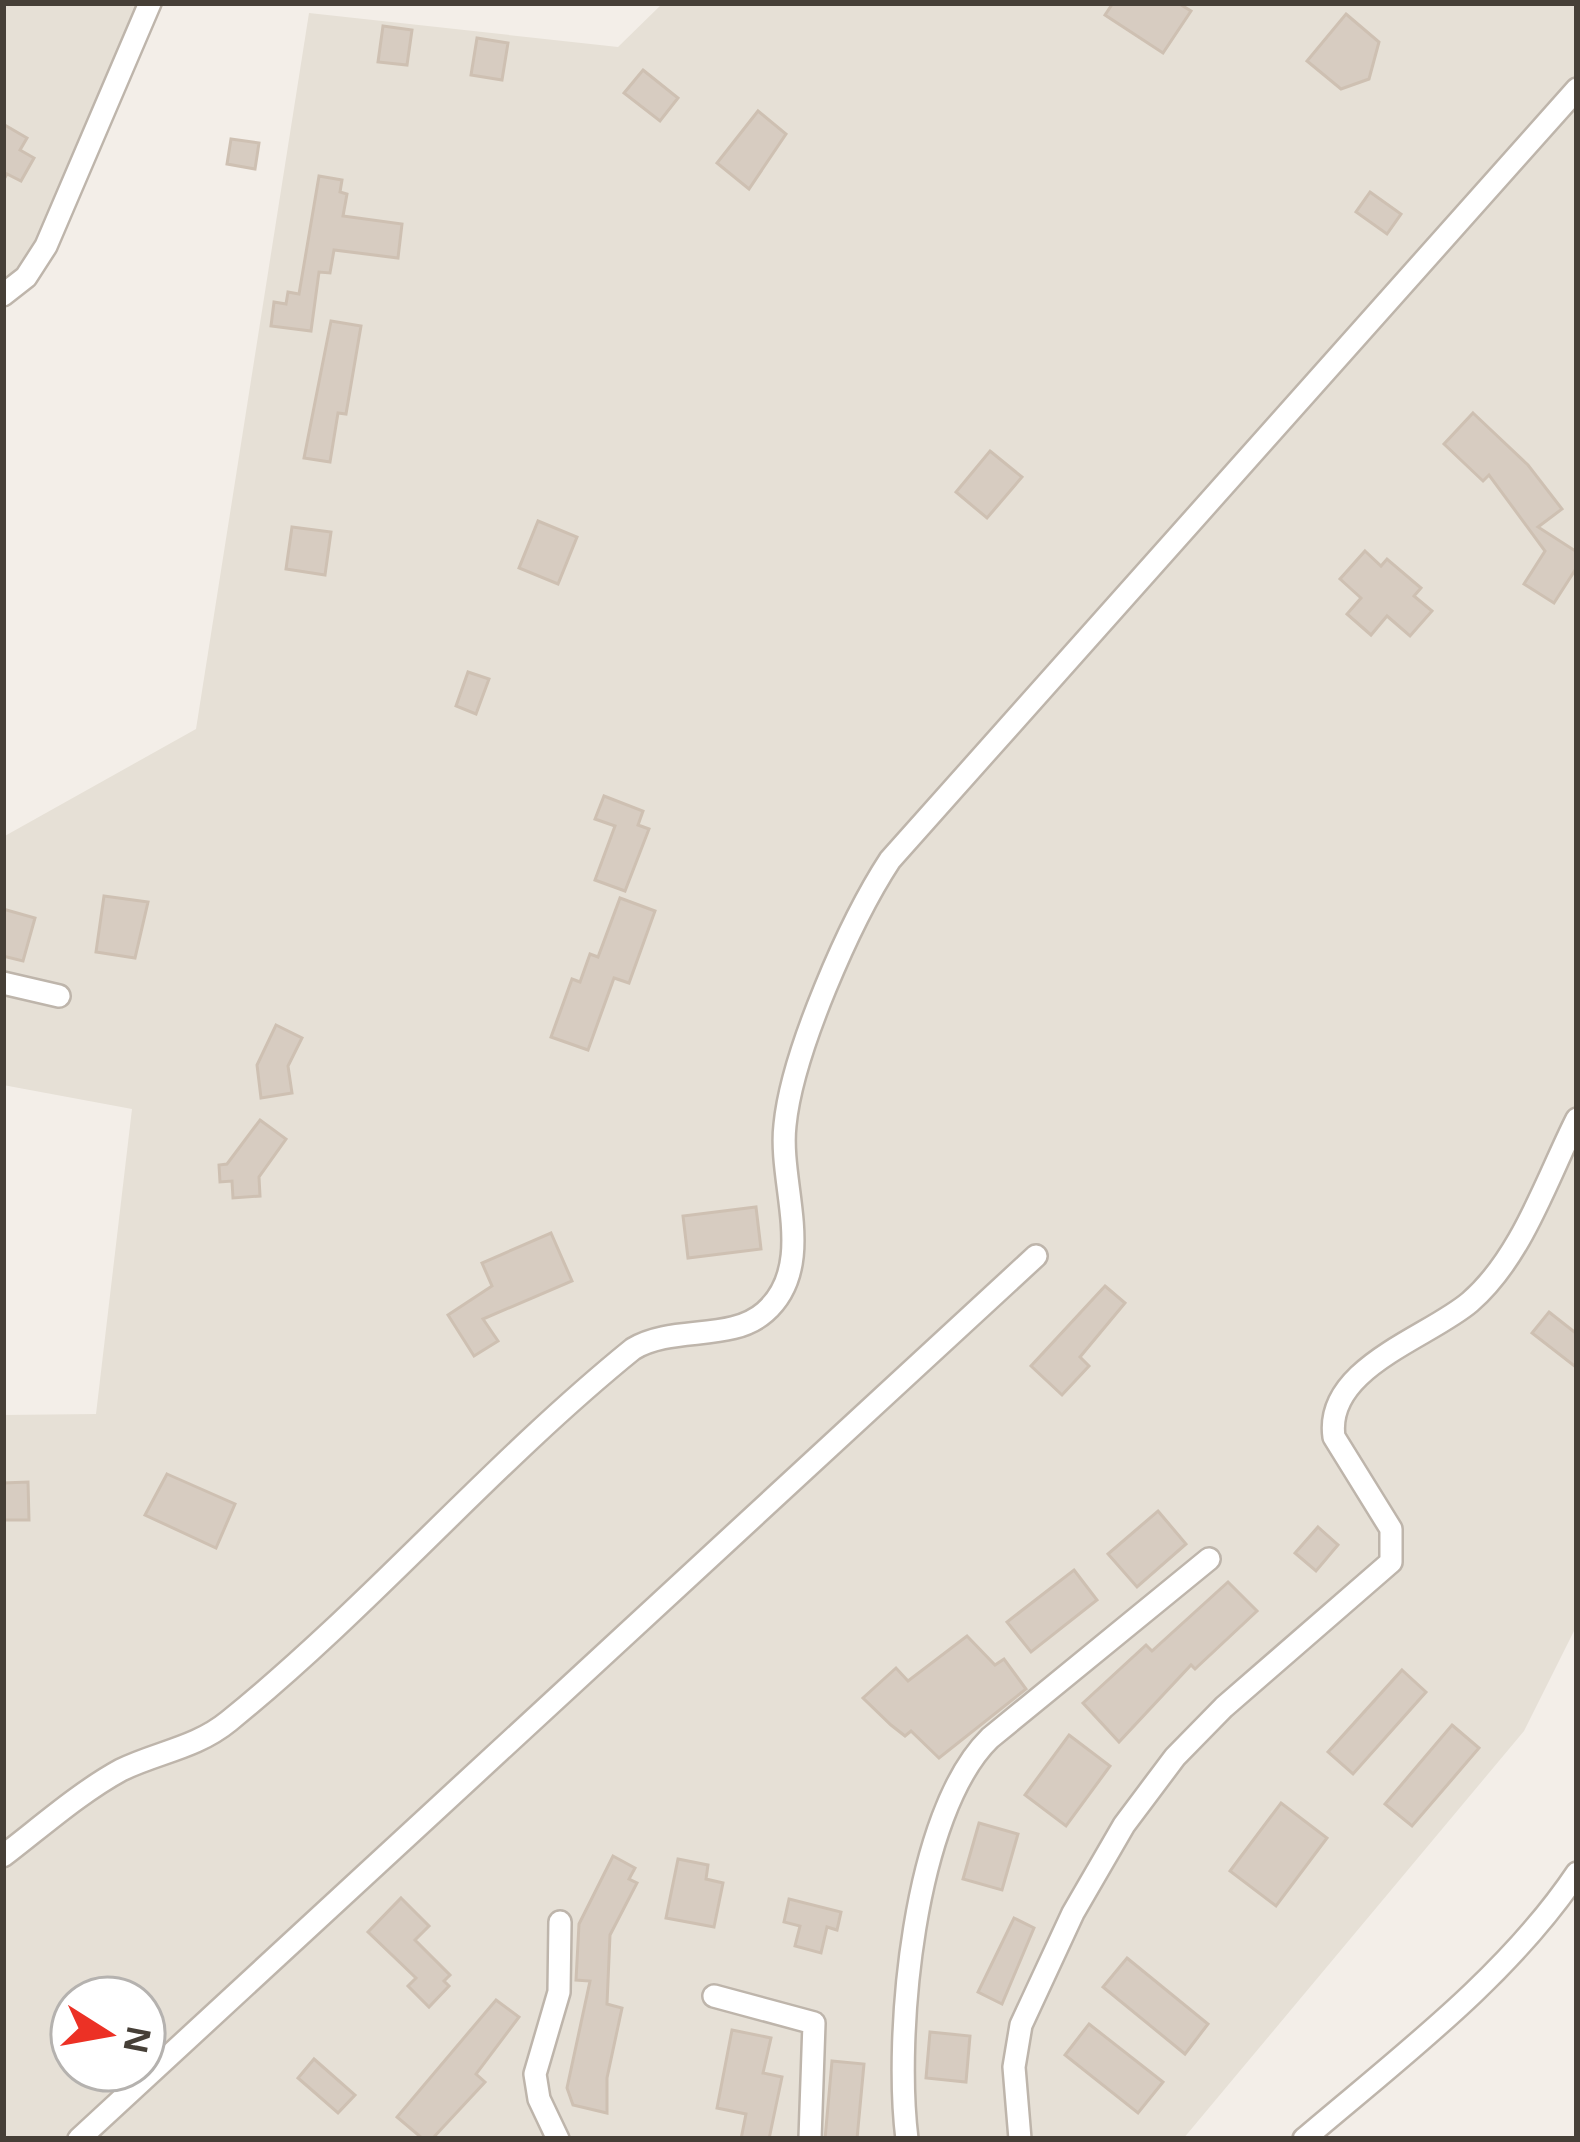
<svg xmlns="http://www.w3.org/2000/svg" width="1580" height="2142" font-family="'Noto Sans',sans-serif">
<rect width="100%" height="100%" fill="#f3eee8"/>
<g fill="#e6e0d6" fill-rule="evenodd">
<polygon points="3,3 143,3 57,221 3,293"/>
<path d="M663 3H1577V1625L1524 1731 1183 2139H3V1415L96 1414 132 1109 3 1085V837L196 729 309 13 618 47ZM72 1998H144V2070H72Z"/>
</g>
<g fill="#d7ccc1" stroke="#cec0b2" stroke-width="3">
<polygon points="1113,3 1178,3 1191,11 1163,53 1105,15"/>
<polygon points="1346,14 1379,42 1369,79 1341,89 1307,61"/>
<polygon points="383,26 412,30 407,65 378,62"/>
<polygon points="477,38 508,43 502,80 471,75"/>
<polygon points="643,70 678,98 660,121 624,93"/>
<polygon points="758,111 786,134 749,189 717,163"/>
<polygon points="3,124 27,138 20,150 34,158 21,181 7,174 3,181"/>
<polygon points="231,139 259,143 255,169 227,164"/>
<polygon points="319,176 342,180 340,192 347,194 343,216 402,224 398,258 334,250 330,273 319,272 311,331 271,326 274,302 286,304 288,292 299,294"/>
<polygon points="1370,192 1401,214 1387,234 1356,212"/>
<polygon points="331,321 361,326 346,414 338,413 330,462 304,458"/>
<polygon points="1473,413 1528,465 1562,509 1538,527 1577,552 1577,567 1554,603 1524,584 1545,551 1489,475 1483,481 1444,444"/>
<polygon points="990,451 1022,477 987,518 956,492"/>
<polygon points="538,521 577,537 558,584 519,568"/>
<polygon points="292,527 331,532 325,575 286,569"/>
<polygon points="1365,551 1381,566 1387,559 1421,588 1414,596 1432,611 1410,636 1387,616 1371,635 1347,614 1361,598 1340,579"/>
<polygon points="468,672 489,679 476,714 456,706"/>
<polygon points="604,796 643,811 638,825 649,829 625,891 595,880 615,826 595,819"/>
<polygon points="104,896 148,902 135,958 96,952"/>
<polygon points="620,898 655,911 629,983 614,978 588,1050 551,1037 572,979 580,982 590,954 598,957"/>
<polygon points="3,909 35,918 23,961 3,956"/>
<polygon points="276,1025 302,1038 288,1066 292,1093 261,1098 257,1065"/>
<polygon points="260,1120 286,1139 259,1177 260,1196 233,1198 232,1181 220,1182 219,1165 227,1164"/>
<polygon points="756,1207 761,1249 688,1258 683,1216"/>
<polygon points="551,1233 572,1281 483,1319 498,1341 474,1356 448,1315 492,1286 482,1263"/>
<polygon points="1105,1286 1125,1303 1080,1357 1089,1366 1062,1395 1031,1366"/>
<polygon points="1549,1312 1577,1334 1577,1368 1532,1333"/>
<polygon points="167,1474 235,1504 216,1548 145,1515"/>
<polygon points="28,1482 29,1520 3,1520 3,1483"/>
<polygon points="1158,1511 1186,1544 1137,1587 1108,1554"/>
<polygon points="1318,1527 1338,1545 1316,1571 1295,1553"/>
<polygon points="1074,1570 1097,1600 1031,1652 1007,1622"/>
<polygon points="1228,1582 1257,1611 1195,1669 1191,1665 1119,1742 1083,1703 1146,1645 1152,1651"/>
<polygon points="967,1636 995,1665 1004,1659 1026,1689 939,1758 911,1731 905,1736 891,1725 863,1698 896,1668 908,1681"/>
<polygon points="1402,1670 1426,1692 1353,1774 1328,1752"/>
<polygon points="1452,1725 1479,1748 1412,1826 1385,1804"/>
<polygon points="1069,1735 1110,1766 1066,1826 1025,1795"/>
<polygon points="1281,1803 1327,1838 1276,1906 1230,1871"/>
<polygon points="979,1823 1018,1834 1002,1890 963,1879"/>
<polygon points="613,1856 635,1868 629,1879 637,1883 610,1935 607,2004 622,2008 607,2078 607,2113 573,2105 567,2088 590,1981 576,1980 579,1924"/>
<polygon points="678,1859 708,1865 706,1879 723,1883 714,1927 666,1918"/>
<polygon points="401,1898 429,1926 415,1940 450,1975 444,1981 449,1986 429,2007 408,1986 416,1978 368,1932"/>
<polygon points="789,1899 841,1912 837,1930 827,1927 821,1953 795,1946 800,1926 784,1922"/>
<polygon points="1014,1918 1034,1928 1002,2004 978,1992"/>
<polygon points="1127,1958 1208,2024 1185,2054 1103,1987"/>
<polygon points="496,2000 519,2017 476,2074 485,2082 432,2139 423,2139 397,2117"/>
<polygon points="1089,2024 1163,2082 1138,2113 1065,2055"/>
<polygon points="732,2030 771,2038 763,2073 782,2077 769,2139 741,2139 746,2114 717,2108"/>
<polygon points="930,2032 970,2036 966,2082 926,2078"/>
<polygon points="314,2059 355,2095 338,2113 298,2078"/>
<polygon points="832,2061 864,2064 857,2139 825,2139"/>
</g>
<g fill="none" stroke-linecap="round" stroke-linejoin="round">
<g stroke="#beb5ab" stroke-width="26">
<g id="street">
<polyline points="3,295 26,277 46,246 150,3"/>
<polyline points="3,983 59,996"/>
<path d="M3 1856C41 1827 79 1793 121 1770 158 1752 196 1748 229 1721 371 1606 491 1464 633 1349 673 1325 731 1342 765 1312 818 1265 778 1184 785 1125 792 1053 850 921 890 860L1577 89"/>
<polyline points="714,1996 814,2023 810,2139"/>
<polyline points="79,2139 1036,1256"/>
<polyline points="558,2139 539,2099 535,2074 559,1992 560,1922"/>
<path d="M907 2139C894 2036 913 1813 990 1738L1209 1559"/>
<path d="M1020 2139 1014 2067 1021 2025 1073 1913 1124 1825 1175 1757 1224 1707 1391 1562V1529L1334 1437C1324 1368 1428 1338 1470 1302 1522 1257 1547 1178 1577 1119"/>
<path d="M1304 2139C1399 2058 1507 1977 1577 1873"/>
</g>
</g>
<use href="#street" stroke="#fff" stroke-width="21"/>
</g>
<rect width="1580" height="2142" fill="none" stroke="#463f37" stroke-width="12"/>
<g transform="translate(108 2034) rotate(101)"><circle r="57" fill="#ffffff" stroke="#b5b2af" stroke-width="3"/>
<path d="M0-9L21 45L0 30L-21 45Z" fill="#ec3125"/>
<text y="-18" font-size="33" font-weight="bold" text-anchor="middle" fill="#463f37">N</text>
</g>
</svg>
